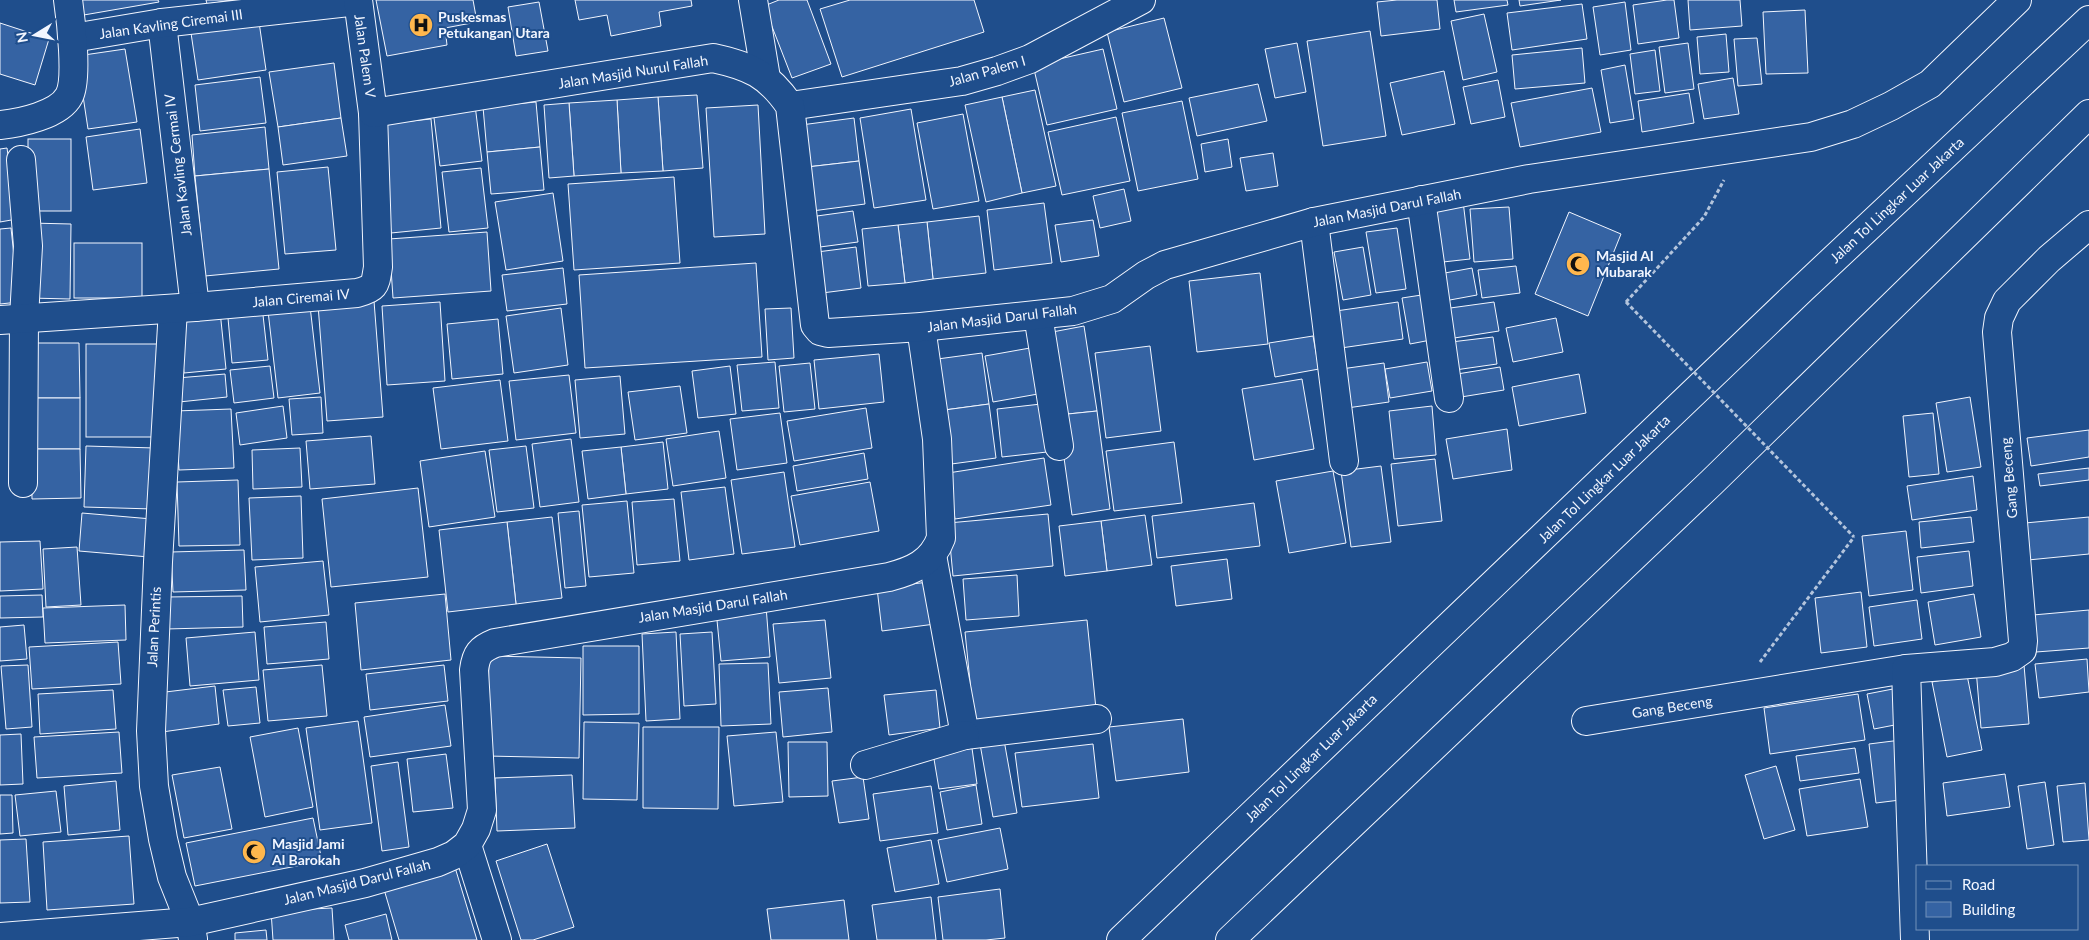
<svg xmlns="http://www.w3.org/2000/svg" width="2089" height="940" font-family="Lato,sans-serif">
<rect width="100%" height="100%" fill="#1f4e8c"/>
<g fill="#3563a3" stroke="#f2f6ff">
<polygon points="75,0 158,0 159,2 78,16"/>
<polygon points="206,0 233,0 207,4"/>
<polygon points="376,0 473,0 477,22 445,28 447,45 387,56"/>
<polygon points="575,0 691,0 692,6 659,12 661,26 611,36 607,15 579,20"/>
<polygon points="779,0 807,0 831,64 792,78 764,6"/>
<polygon points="850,0 974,0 984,32 842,77 820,9"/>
<polygon points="1397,0 1437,0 1440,29 1381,36 1377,2"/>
<polygon points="1454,0 1507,0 1508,5 1456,12"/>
<polygon points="1519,0 1561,0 1520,6"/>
<polygon points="1667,0 1674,0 1679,38 1638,44 1633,5"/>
<polygon points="1688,0 1740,0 1742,26 1690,30"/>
<polygon points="539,2 548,51 516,56 508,7"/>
<polygon points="1625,2 1631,50 1600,55 1593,7"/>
<polygon points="1582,4 1587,39 1512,50 1507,13"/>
<polygon points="1805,10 1808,73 1766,74 1763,12"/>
<polygon points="1484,14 1497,72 1463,80 1451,21"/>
<polygon points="1164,18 1182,88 1124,102 1107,32"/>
<polygon points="259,22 266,70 198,80 191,33"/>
<polygon points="0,23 49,39 35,85 0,74"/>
<polygon points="1370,31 1386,136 1323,146 1307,41"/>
<polygon points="1726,34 1729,72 1700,74 1697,37"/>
<polygon points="1757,38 1762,84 1738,86 1734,39"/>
<polygon points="1297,43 1306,92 1275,98 1265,49"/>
<polygon points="1688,43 1694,89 1665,93 1659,47"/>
<polygon points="1582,48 1585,83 1515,89 1512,55"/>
<polygon points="125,49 137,122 88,129 77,56"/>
<polygon points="1103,49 1117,109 1047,125 1033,65"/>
<polygon points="1655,50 1660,91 1635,94 1630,54"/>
<polygon points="334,63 341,118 278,127 269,72"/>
<polygon points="1625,65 1634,119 1610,123 1601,70"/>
<polygon points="1444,71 1455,124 1402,135 1390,83"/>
<polygon points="260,77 266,123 200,131 195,85"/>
<polygon points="1733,78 1739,114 1704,119 1698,84"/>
<polygon points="1498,80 1505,117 1471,124 1463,87"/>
<polygon points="1258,84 1267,121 1197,136 1189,98"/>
<polygon points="1592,88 1601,132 1520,147 1511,103"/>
<polygon points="1035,90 1056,186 1022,193 1002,97"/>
<polygon points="1689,93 1694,123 1642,132 1638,101"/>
<polygon points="697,95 703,168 663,171 658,97"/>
<polygon points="658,97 663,171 621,173 617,100"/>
<polygon points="1002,97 1022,193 986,202 965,105"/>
<polygon points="617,100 621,173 574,176 569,103"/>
<polygon points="1182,101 1198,179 1138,191 1122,113"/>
<polygon points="536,102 540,147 487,152 483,107"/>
<polygon points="569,103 574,176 549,178 544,105"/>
<polygon points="475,105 482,161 440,166 433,110"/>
<polygon points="758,105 765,234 714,237 706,108"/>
<polygon points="911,109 926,200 874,208 860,118"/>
<polygon points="963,114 979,201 933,209 917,123"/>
<polygon points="1116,117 1130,181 1062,195 1048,132"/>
<polygon points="341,118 347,156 283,165 278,127"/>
<polygon points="854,118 859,161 807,167 801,125"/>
<polygon points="431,119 441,228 391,233 381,124"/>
<polygon points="265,127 269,169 195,176 192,135"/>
<polygon points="140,129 147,183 93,190 86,137"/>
<rect x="28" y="139" width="43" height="72"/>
<polygon points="1228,139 1232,167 1205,172 1201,144"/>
<polygon points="540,147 544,190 491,194 487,152"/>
<polygon points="7,148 17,219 0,222 0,149"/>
<polygon points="1273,153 1278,186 1246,191 1240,158"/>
<polygon points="859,161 865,204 812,211 807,167"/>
<polygon points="328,167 336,250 285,254 277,172"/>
<polygon points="481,168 488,228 449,232 442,172"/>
<polygon points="269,169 279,269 205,276 195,176"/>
<polygon points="674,177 680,263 574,270 568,184"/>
<polygon points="1124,189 1131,221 1100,228 1093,196"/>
<polygon points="553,193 563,261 506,270 495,202"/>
<polygon points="1463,201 1470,259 1434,263 1427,205"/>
<polygon points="1044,203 1052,263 994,270 987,210"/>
<polygon points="1509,207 1513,259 1474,262 1470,209"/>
<polygon points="853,211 858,242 820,247 817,216"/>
<polygon points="1569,212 1621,234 1588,316 1535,294"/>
<polygon points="979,216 986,273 933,279 927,222"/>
<polygon points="1093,220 1099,256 1061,262 1055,225"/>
<polygon points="927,222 933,279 905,283 898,225"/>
<polygon points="30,223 71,224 70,299 29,298"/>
<polygon points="898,225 905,283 868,286 862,229"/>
<polygon points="11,228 19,302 0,304 0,229"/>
<polygon points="1397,228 1406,289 1376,293 1366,232"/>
<polygon points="487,232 491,291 393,298 389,239"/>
<rect x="74" y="243" width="68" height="55"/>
<polygon points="856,247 861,288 822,293 817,252"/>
<polygon points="1363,247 1371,295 1343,300 1334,252"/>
<polygon points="756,263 762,357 585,368 579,275"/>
<polygon points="1516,266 1520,293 1482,298 1478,270"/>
<polygon points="563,268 567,304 507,311 502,275"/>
<polygon points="1472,268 1477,295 1439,302 1434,275"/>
<polygon points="1260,273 1268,344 1197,352 1189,281"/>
<polygon points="1428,294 1436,339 1410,344 1402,298"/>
<polygon points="374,301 383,417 327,421 318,305"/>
<polygon points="440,302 445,381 387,385 382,306"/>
<polygon points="1398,302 1403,339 1334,349 1329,312"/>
<polygon points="1494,302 1499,331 1448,339 1443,309"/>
<polygon points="310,306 320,393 278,398 268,311"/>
<polygon points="561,308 568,365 514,373 506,316"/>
<polygon points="791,308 794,358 768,360 765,309"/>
<polygon points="220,311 226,369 184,373 178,314"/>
<polygon points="263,315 268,360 232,363 228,318"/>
<polygon points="1556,318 1563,352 1513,362 1506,328"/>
<polygon points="498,319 503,374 452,379 447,324"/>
<polygon points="1084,326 1097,411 1058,415 1047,333"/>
<polygon points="1313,336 1319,369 1275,377 1269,343"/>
<polygon points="1493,337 1497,364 1455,370 1451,342"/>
<polygon points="31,343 79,343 80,398 31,398"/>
<rect x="86" y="344" width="74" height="93"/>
<polygon points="1150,346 1161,431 1106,438 1095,353"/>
<polygon points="1030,348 1038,394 993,402 985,356"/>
<polygon points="982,353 989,404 937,411 930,360"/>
<polygon points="879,354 884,402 819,409 814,360"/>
<polygon points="775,362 779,408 742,411 737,365"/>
<polygon points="1427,362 1432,391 1390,398 1385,369"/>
<polygon points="810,363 815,409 784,412 779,366"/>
<polygon points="1384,363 1389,402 1340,409 1334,370"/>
<polygon points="270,366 274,398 234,403 230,370"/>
<polygon points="730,366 736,414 698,418 692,371"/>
<polygon points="1500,367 1504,390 1455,398 1451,375"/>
<polygon points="225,374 227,397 179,402 177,378"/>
<polygon points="1579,374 1586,413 1519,426 1512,387"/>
<polygon points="569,375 576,433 516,440 509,381"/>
<polygon points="620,376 625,434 580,438 575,380"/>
<polygon points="1302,379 1314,449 1254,460 1242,389"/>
<polygon points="500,380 508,441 441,449 433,388"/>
<polygon points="680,386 687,433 635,440 628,392"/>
<polygon points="321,397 323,433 292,435 289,399"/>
<polygon points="1970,397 1981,467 1947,472 1936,403"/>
<rect x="31" y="398" width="49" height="51"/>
<polygon points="989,404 996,458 944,465 937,411"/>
<polygon points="1041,404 1047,452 1002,457 997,409"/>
<polygon points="283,406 287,438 240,445 236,413"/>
<polygon points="1432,406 1436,455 1394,459 1389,411"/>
<polygon points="866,408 872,448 794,461 787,421"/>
<polygon points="231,409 234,468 179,470 175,411"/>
<polygon points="1097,411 1110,509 1072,515 1058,415"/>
<polygon points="780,413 787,463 737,470 730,419"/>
<polygon points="1933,413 1939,474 1909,477 1903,416"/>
<polygon points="1507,429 1512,470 1453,479 1446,439"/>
<polygon points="2089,430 2089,457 2031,466 2027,438"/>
<polygon points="719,431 726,478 673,486 666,439"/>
<polygon points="371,436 375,484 310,489 306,441"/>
<polygon points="571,439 579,502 540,507 532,444"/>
<polygon points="663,442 668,489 626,494 621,447"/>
<polygon points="1174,442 1182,503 1114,511 1106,451"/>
<polygon points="86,446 155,448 153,509 84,507"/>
<polygon points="526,446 534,508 497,512 489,450"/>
<polygon points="621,447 626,494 588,499 582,451"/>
<polygon points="300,448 302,487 253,489 252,450"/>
<polygon points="31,449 80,449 81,498 32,499"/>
<polygon points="485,451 495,517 429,527 420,461"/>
<polygon points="864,453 868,479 797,491 793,466"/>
<polygon points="1044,458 1051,505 955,519 948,473"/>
<polygon points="1435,459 1442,521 1398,526 1391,464"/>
<polygon points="1381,466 1391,542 1351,547 1341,471"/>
<polygon points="2089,468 2089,480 2040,486 2038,474"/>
<polygon points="1333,471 1346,543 1289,553 1276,481"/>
<polygon points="784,472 795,547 742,554 731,480"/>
<polygon points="1973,476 1977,510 1912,520 1907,486"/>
<polygon points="238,480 240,545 179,546 177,482"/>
<polygon points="870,482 879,531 800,545 791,496"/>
<polygon points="725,487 734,554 689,560 681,492"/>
<polygon points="418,488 428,577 331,587 322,499"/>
<polygon points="301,496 303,558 252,560 249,498"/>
<polygon points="674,499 680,561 637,565 632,502"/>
<polygon points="627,501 634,573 589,577 582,505"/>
<polygon points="1254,503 1260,546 1157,558 1152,516"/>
<polygon points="579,511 586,586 565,588 558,513"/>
<polygon points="82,513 152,519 149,557 79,551"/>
<polygon points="1048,514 1053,566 953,576 948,523"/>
<polygon points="1145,515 1152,565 1107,571 1101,521"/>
<polygon points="552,517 562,598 516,604 507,522"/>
<polygon points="1971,517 1974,542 1921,548 1919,522"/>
<polygon points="2089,517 2089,554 2028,560 2025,523"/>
<polygon points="1101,521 1107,571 1065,576 1059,526"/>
<polygon points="507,522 516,604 448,612 439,530"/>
<polygon points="1906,531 1913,590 1869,596 1862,536"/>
<polygon points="40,541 43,589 0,591 0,542"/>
<polygon points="77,547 81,605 46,607 43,549"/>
<polygon points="244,550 246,590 173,592 171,552"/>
<polygon points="1969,551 1973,586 1921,593 1917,557"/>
<polygon points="1227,559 1232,599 1176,606 1171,566"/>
<polygon points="323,561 329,615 260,622 255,567"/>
<polygon points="1017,575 1019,616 966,620 963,579"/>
<polygon points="929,582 935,624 882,631 877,588"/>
<polygon points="1861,592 1867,647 1821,653 1815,598"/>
<polygon points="445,594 451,660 361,670 355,603"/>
<polygon points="1974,594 1981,637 1935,645 1928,602"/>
<polygon points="42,595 43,617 0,618 0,596"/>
<polygon points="242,596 243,627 166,629 166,597"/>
<polygon points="1917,600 1922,639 1874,646 1869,607"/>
<polygon points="125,605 126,640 45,643 43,608"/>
<polygon points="766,606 770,657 721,661 716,610"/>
<polygon points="2089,610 2089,648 2036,652 2033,615"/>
<polygon points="825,620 831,678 779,683 773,624"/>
<polygon points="1087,620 1096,709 974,721 965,632"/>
<polygon points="326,622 329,659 267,664 264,627"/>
<polygon points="24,625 27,659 0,661 0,627"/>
<polygon points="255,632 259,680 190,686 186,638"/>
<polygon points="676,632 680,719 646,721 642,634"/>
<polygon points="712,632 716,704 684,706 680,634"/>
<polygon points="118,642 121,684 32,689 29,647"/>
<polygon points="583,646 639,646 639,714 583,715"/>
<polygon points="489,656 581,658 579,758 487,756"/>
<polygon points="2087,659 2089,692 2039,698 2035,664"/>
<polygon points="768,663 771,724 721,726 719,664"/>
<polygon points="28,665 32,727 6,729 1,666"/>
<polygon points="322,665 327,716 268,721 263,670"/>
<polygon points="444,665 448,701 370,710 366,674"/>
<polygon points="2024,665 2029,724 1981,728 1976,669"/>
<polygon points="1967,675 1982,750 1947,757 1932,682"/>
<polygon points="215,686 219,724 162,732 157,693"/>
<polygon points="256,687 260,723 228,726 223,690"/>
<polygon points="828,688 832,732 783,737 779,692"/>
<polygon points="1898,688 1905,723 1874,729 1867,694"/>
<polygon points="113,690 116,729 40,734 38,694"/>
<polygon points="936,690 940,728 889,735 884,695"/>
<polygon points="1858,694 1865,740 1770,754 1764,708"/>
<polygon points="445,705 451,746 370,757 364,717"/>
<polygon points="1183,719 1189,772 1116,781 1109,727"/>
<polygon points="358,721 372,823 320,830 306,728"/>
<polygon points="584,722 639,723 637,800 583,799"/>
<polygon points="643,727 719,727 718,809 643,808"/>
<polygon points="298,728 313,807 265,817 250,737"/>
<polygon points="119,732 122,773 37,778 34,737"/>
<polygon points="776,732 783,802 734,806 727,736"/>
<polygon points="21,734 23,784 0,785 0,735"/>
<polygon points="1004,740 1017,813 993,817 980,744"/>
<polygon points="1901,740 1908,799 1876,803 1869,744"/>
<polygon points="971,741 977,784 939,789 932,747"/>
<polygon points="788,742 827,742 828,796 789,797"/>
<polygon points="1093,744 1099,798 1022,807 1015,753"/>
<polygon points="1855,748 1859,773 1800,781 1796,756"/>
<polygon points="446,754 453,808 413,812 407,759"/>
<polygon points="398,762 409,847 382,851 371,766"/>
<polygon points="1776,766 1795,830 1764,839 1745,775"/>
<polygon points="220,767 232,829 184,838 172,775"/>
<polygon points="2005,774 2010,807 1947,816 1943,783"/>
<polygon points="572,775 575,828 497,831 495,778"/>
<polygon points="863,777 869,819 839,823 832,781"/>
<polygon points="1860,779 1868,827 1807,836 1799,789"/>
<polygon points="116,781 120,830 68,835 64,786"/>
<polygon points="2045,782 2054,845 2027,849 2018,786"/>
<polygon points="2085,783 2089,840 2063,842 2057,786"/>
<polygon points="976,785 982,824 947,830 940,792"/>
<polygon points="931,786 938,833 880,841 873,794"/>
<polygon points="56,791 61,832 20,836 15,795"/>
<polygon points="0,795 12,795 13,833 0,834"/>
<polygon points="313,818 322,861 195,886 186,843"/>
<polygon points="1000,828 1008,869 947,882 938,840"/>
<polygon points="129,836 134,904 47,910 43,842"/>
<polygon points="26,839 30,902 0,903 0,840"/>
<polygon points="931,840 939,884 895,892 887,848"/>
<polygon points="547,844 574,927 533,940 521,940 496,861"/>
<polygon points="454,864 477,940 399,940 383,886"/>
<polygon points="1000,889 1005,938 986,940 943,940 938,897"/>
<polygon points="931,897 936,940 877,940 872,905"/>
<polygon points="844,900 849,940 771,940 767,909"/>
<polygon points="332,908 334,940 273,940 271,911"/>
<polygon points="386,914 392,940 349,940 345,925"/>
<polygon points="266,930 267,940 235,940 235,933"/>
</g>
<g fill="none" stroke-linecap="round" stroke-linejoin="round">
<g stroke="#f2f6ff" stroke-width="30">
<g id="street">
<polyline points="753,0 766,78"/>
<polyline points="162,23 195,307"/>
<polyline points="73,38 162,23 358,1"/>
<polyline points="790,106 962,81 997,71 1030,59 1141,0"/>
<path d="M0 125C20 123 59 115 69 96 78 80 71 20 68 0"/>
<polyline points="21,160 28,246 24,318 23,483"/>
<polyline points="1421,200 1449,398"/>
<polyline points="1314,222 1344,461"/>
<polyline points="173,309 158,562 151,731 154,786 163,839 172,877 190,922 193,939"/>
<polyline points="1038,315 1059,446"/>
<path d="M0 320 195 307 357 293C376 288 375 285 378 267L373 113"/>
<polyline points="932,555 965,735 1097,719"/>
<polyline points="1586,721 1906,669"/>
<polyline points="865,765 965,735"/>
<polyline points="467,845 497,940"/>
<path d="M0 937 190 922 365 883 438 862 454 855 467 845 476 829 482 810 474 670C476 654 480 649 495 643L889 577C912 571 932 563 941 538L937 439 921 327"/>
<polyline points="1915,940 1906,669 1995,662 2012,657 2022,650 2023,641 1997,332 1999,318 2007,301 2049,259 2089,225"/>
</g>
</g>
<g stroke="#f2f6ff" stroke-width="30">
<path id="secondary" d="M358 0 373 113 713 58C750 66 768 74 790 106L815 325 820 331 828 333 921 327 1073 311 1112 299 1146 275 1165 265 1314 222 1529 179 1811 137 1853 124 1891 106 1930 84 2017 0"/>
</g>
<g stroke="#f2f6ff" stroke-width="30">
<g id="highway">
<polyline points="1121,940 1802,289 2089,20"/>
<polyline points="1230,940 1712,482 2089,114"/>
</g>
</g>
<g stroke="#b3c4dc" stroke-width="3" stroke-dasharray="4 2.5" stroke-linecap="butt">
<polyline points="1626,302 1704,217 1724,180"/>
<polyline points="1760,662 1854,537"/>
</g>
<use href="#street" stroke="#1f4e8c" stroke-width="28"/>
<use href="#secondary" stroke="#1f4e8c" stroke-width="28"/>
<use href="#highway" stroke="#1f4e8c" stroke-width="28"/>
<polyline stroke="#b3c4dc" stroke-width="3" stroke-dasharray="4 2.5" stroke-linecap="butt" points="1626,302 1854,537"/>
</g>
<defs>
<g id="hospital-disc" transform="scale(1.25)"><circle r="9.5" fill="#ffb74d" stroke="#1f4e8c"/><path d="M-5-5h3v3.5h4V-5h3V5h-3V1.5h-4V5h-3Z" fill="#111"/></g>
<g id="mosque-disc" transform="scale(1.25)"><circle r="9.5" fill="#ffb74d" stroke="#1f4e8c"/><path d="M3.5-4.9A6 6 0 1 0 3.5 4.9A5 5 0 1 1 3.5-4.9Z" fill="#111"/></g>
</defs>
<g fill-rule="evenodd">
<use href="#hospital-disc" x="421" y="25"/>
<use href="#mosque-disc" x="1578" y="264"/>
<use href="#mosque-disc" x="254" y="852"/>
</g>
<g text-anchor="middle" stroke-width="4" stroke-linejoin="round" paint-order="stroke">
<g font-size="14" font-weight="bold" fill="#f2f6ff" stroke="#1f4e8c" text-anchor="start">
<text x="438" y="22">Puskesmas<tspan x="438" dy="16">Petukangan Utara</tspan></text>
<text x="1596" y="261">Masjid Al<tspan x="1596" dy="16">Mubarak</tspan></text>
<text x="272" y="849">Masjid Jami<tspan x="272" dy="16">Al Barokah</tspan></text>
</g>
<g font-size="14" fill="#f2f6ff" stroke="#1f4e8c">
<text transform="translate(171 24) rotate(-8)" y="5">Jalan Kavling Ciremai III</text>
<text transform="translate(365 56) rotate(82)" y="5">Jalan Palem V</text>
<text transform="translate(987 71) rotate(-16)" y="5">Jalan Palem I</text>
<text transform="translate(633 72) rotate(-9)" y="5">Jalan Masjid Nurul Fallah</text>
<text transform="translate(178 165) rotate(-97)" y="5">Jalan Kavling Cermai IV</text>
<text transform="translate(1897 200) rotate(-43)" y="5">Jalan Tol Lingkar Luar Jakarta</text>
<text transform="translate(1387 208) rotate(-11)" y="5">Jalan Masjid Darul Fallah</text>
<text transform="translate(301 298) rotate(-5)" y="5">Jalan Ciremai IV</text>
<text transform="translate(1002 318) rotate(-7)" y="5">Jalan Masjid Darul Fallah</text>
<text transform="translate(2009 478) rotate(-95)" y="5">Gang Beceng</text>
<text transform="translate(1604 479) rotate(-44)" y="5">Jalan Tol Lingkar Luar Jakarta</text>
<text transform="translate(713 606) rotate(-9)" y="5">Jalan Masjid Darul Fallah</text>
<text transform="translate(154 627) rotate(-87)" y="5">Jalan Perintis</text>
<text transform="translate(1672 707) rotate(-9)" y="5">Gang Beceng</text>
<text transform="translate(1311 758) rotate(-44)" y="5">Jalan Tol Lingkar Luar Jakarta</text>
<text transform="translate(357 882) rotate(-14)" y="5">Jalan Masjid Darul Fallah</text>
</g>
</g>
<rect x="1916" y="865" width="162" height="65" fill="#1f4e8c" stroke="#7391ba"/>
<rect x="1926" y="881" width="25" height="8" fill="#1f4e8c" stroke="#7391ba"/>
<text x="1962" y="890" font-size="15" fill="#f2f6ff">Road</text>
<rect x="1926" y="902" width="25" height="15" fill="#3563a3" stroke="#7391ba"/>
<text x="1962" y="915" font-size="15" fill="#f2f6ff">Building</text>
<g transform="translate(35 35) rotate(260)" stroke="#1f4e8c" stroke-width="4" paint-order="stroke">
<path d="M0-4L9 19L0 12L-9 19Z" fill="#f2f6ff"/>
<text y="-8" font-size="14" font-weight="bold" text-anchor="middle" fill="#f2f6ff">N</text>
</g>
</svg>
